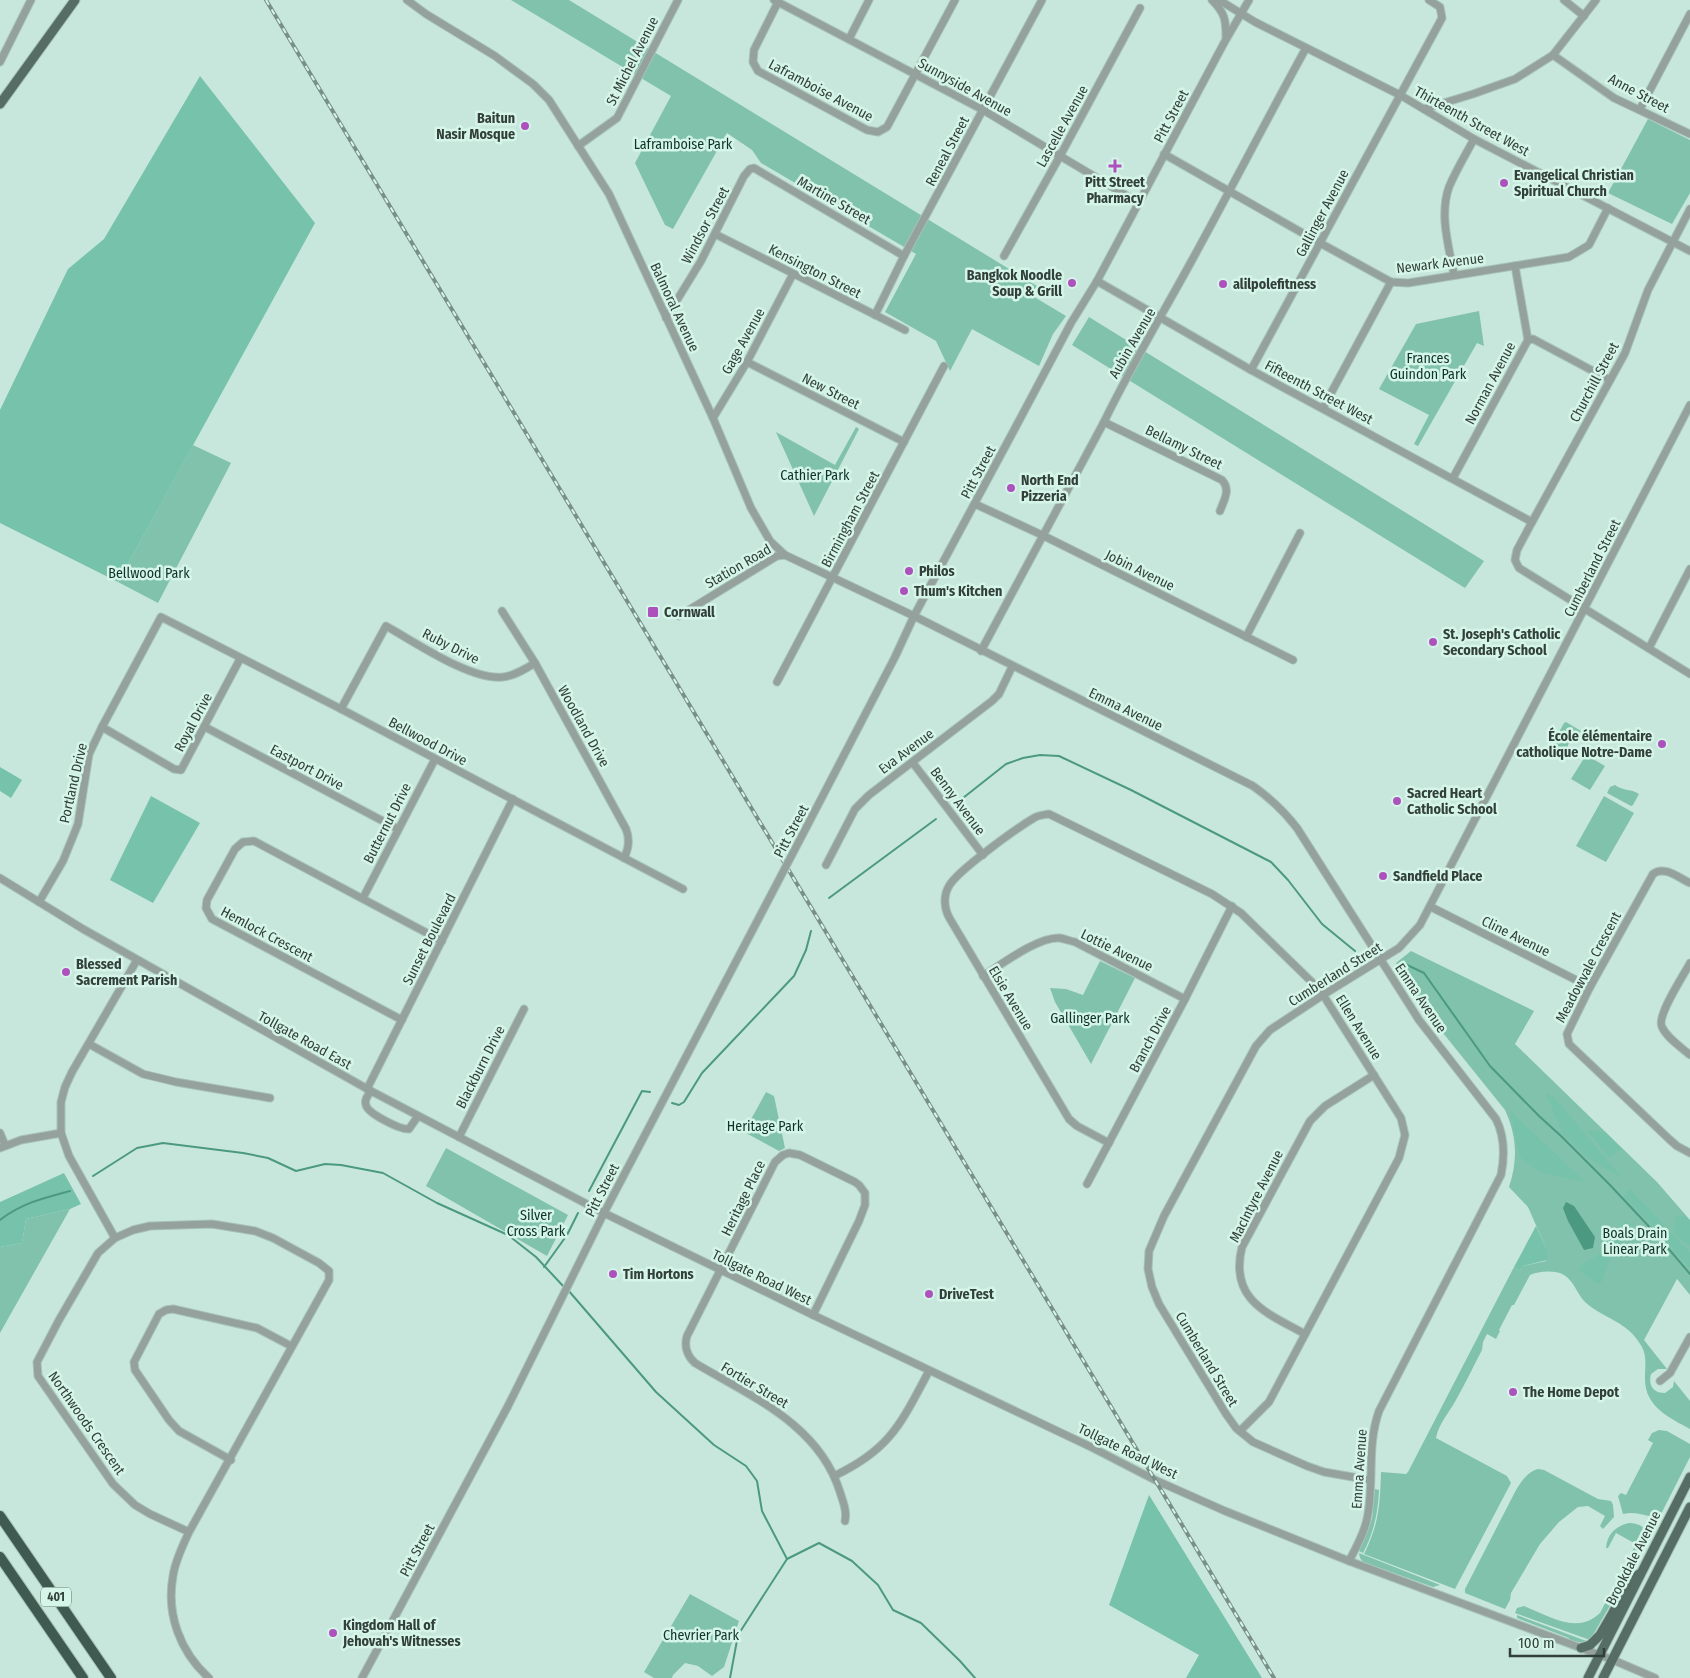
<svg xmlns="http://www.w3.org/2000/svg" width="1690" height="1678" font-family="'Fira Sans Condensed',sans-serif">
<rect width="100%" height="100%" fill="#c8e7dc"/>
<g fill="#80c2ac">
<polygon points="511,0 569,0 1037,286 1031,295 1066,316 1053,334 1039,366 972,329 950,371 936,341 885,312 916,254 761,163 752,150 727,133 673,229 665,225 635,163 671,96"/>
<polygon points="1648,119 1690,140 1690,193 1672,224 1608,193"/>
<polygon points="1479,311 1484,346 1477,343 1418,446 1414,444 1429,415 1379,389 1416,324"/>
<polygon points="1089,317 1484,561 1465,588 1072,345"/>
<polygon points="856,427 859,429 814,516 776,432 835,465"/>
<polygon points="193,445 231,463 158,603 118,582"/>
<polygon points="1566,722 1581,731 1577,737 1572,737 1568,745 1567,757 1563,760 1558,758 1557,753 1550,749 1564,723"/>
<polygon points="1586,755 1605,766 1590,790 1571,779"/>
<path d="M1615 785C1623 791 1632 789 1639 794L1633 805 1631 806 1607 793 1610 787Z"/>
<polygon points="1604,796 1634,813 1606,862 1576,846"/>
<path d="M1411 951 1534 1011 1515 1044 1657 1182 1690 1220V1295L1677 1279 1644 1340 1667 1369H1658L1651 1374C1648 1385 1653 1393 1665 1393L1673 1387 1674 1381 1690 1401V1429C1668 1417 1644 1406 1645 1377 1645 1366 1647 1357 1642 1347 1627 1320 1605 1320 1585 1302 1577 1294 1574 1281 1564 1275 1555 1270 1539 1271 1530 1275L1514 1305H1512L1499 1330 1500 1331 1496 1339 1487 1334 1483 1342 1482 1350C1473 1367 1465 1384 1456 1400 1449 1413 1439 1423 1436 1438L1507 1476 1511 1483 1455 1589 1364 1554C1379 1524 1380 1505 1381 1472L1406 1474 1408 1472 1514 1267 1520 1271 1523 1266 1546 1261V1248L1528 1207 1509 1187C1518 1160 1517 1136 1505 1110L1427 1013 1396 963Z"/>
<polygon points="1100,961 1135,978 1091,1064 1055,1002 1050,988 1066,989 1083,995"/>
<polygon points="766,1092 774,1096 785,1148 779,1151 744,1132"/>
<polygon points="446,1148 568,1215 547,1256 426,1186"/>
<polygon points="70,1209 0,1333 0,1247 22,1243 26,1219"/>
<path d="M1659 1430 1667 1431 1690 1444V1457L1660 1516C1648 1519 1639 1510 1623 1514L1618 1496 1621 1493 1626 1495 1653 1443 1648 1440 1652 1433Z"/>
<path d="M1538 1469 1544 1470 1598 1499 1611 1501 1613 1505 1614 1517 1603 1529 1600 1526 1605 1516 1588 1506 1578 1507 1559 1522 1540 1544 1511 1593 1510 1600 1505 1609 1465 1593V1589L1516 1490C1522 1481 1527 1472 1538 1469Z"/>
<path d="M1375 1489 1379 1490C1378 1513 1374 1532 1363 1553L1359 1551 1372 1519Z"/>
<path d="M1629 1523C1639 1523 1646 1527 1649 1538L1590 1640 1515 1613 1517 1608 1524 1606C1549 1616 1577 1635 1600 1613L1636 1544 1616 1533 1608 1548H1606C1607 1534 1616 1526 1629 1523Z"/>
<polygon points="1359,1553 1440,1585 1433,1587 1363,1562 1360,1558"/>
<polygon points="690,1594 739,1621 724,1667 712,1676 698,1666 685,1663 673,1675 672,1678 654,1678 644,1672"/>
<polygon points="1517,1615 1589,1642 1583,1643 1569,1640 1569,1638 1517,1618"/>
</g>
<g fill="#76c2aa">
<polygon points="200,76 315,223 118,582 0,523 0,410 68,269 104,239"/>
<polygon points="0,767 22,780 11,798 0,791"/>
<polygon points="151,796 200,823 153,903 110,880"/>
<polygon points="1546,1093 1553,1096 1622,1178 1589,1159 1563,1134"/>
<polygon points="1510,1111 1585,1182 1540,1172 1520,1157"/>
<polygon points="1587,1130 1606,1133 1622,1149 1609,1157"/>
<polygon points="64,1173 81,1204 70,1209 26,1219 22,1243 0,1247 0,1202"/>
<path d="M1629 1189C1651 1209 1669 1232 1690 1253V1268L1644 1216 1624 1197Z"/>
<polygon points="1684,1216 1690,1221 1690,1245 1682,1241 1673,1232 1676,1217"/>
<polygon points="1627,1221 1630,1226 1608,1263 1602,1281 1598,1284 1579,1270 1582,1265 1602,1253 1614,1232"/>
<polygon points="1536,1226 1546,1248 1547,1260 1523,1266 1520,1271 1514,1267"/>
<polygon points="1149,1495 1262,1678 1186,1678 1199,1655 1109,1605"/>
</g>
<polygon fill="#4c9982" points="1566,1202 1574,1206 1595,1237 1593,1248 1584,1250 1568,1221 1563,1208"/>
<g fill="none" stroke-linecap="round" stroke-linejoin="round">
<g stroke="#4c9982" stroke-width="2">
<polyline points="963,798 1006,764 1023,758 1040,755 1059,756 1131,790 1271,862 1288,880 1322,924 1355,951"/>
<polyline points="829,898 936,819"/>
<polyline points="1405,964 1424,973 1490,1066 1539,1116 1561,1136 1610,1185 1656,1234 1690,1274"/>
<polyline points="672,1103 679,1105 684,1102 702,1073 794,976 806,950 811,931"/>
<polyline points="93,1176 137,1148 163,1143 243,1153 268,1158 296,1171 325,1164 341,1165 383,1173 437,1203 508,1235 536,1257 564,1287"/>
<polyline points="589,1191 642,1091 650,1092"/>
<path d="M0 1220C22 1203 44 1198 70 1191"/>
<polyline points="544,1267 567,1235 578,1213"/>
<polyline points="568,1290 656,1392 714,1445 746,1466 757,1481 762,1511 787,1559"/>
<polyline points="730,1678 738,1635 787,1559 819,1543 852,1561 878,1585 893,1610 921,1623 960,1661 975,1678"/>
</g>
<g stroke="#a7c2b8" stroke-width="9">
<g id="minor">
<path d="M407 0 426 14 495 56 533 84 549 100 609 194 713 418 751 508 770 541 785 555 914 616 1253 786C1270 798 1284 811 1297 828L1419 1020 1496 1119C1505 1137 1505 1155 1501 1175L1379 1411C1366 1448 1375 1483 1367 1519 1364 1534 1356 1548 1349 1561"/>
<polyline points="774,0 983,110 1139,203"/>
<path d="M1212 0C1225 13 1226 20 1226 38"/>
<polyline points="1219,0 1255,22 1400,95 1474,139 1690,251"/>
<polyline points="1564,0 1584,16"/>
<polyline points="778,2 754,50 753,62 758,71 867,130 878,132 887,127 955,0"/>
<polyline points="849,39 869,0"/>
<polyline points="1553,55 1614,98 1690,134"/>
<polyline points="0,62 31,0"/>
<polyline points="1424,109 1473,94 1515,79 1553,55 1596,0"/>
<polyline points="1640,109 1690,14"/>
<polyline points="578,146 617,118 678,0"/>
<polyline points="1164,154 1320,243 1391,282"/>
<polyline points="1690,209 1648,290 1625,353 1532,522 1517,550 1515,560 1519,568 1690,674"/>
<polyline points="715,234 905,330"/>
<polyline points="1004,256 1060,156 1140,8"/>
<path d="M1454 275C1449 247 1439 215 1449 187 1456 170 1466 154 1474 139"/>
<polyline points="1097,281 1251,370 1532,522"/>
<polyline points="875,315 904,256 1042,0"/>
<polyline points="666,318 701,261 744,176 750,169 754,168 904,256"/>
<polyline points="1528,340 1533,339 1610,380"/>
<polyline points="747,362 904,442"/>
<polyline points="1251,370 1442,18 1440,7 1429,0"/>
<polyline points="1323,408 1391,282 1408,283 1569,257 1589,245 1608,208"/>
<polyline points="713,418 747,362 793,274"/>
<path d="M1104 422 1222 480C1231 490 1224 500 1220 511"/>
<polyline points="1453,478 1528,340 1515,266"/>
<polyline points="975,504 1042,535 1293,660"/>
<path d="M502 611 535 663 626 829C630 839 629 848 624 858"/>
<polyline points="679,616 777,556 785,555"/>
<polyline points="1246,637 1300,533"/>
<polyline points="1649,648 1690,569"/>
<path d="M981 651 1104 422C1130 368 1162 315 1191 262 1230 191 1267 119 1306 48"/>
<polyline points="777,682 944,366"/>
<path d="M341 709 386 626C415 642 471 681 503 677 514 676 525 669 535 663"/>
<polyline points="102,727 174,769 181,770 240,659"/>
<polyline points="205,727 398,829"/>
<polyline points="913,763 983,855"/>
<polyline points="806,828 895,657 914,616 1013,432 1071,323 1097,281 1224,43 1249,0"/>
<polyline points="826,865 855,809 869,795 992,701 999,694 1012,667"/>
<polyline points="0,878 83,929 371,1091 604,1213 813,1315 1091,1447 1155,1480 1225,1511 1349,1561 1613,1660 1655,1678"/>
<path d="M1690 883C1679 878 1664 865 1653 874L1590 987 1567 1034 1569 1044 1669 1139 1677 1146 1690 1153"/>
<polyline points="363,898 435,759"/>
<polyline points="39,902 63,861 78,824 89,754 102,727 161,617 341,709 683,889"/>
<polyline points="1431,907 1590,987"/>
<path d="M1690 963C1684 975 1656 1016 1662 1027 1667 1038 1681 1047 1690 1055"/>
<path d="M983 976C1002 964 1039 936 1060 938 1065 939 1070 941 1075 942L1185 999"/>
<polyline points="402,1020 212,919 206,908 207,900 235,849 243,842 254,841 442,941"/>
<polyline points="89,1044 143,1074 176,1082 270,1098"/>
<polyline points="367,1089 513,799"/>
<path d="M371 1091C368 1095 364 1100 366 1105 368 1114 401 1130 409 1129L418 1116"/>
<polyline points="0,1133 5,1145"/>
<polyline points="459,1137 524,1009"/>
<path d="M1109 1143 1077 1126 1069 1119 950 919C944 909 943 896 949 886 957 871 1017 828 1034 818 1038 815 1044 815 1049 814L1212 894 1241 913 1320 990 1401 1118 1405 1135 1399 1158 1269 1402 1240 1431"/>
<polyline points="0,1148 21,1140 61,1133"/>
<polyline points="1087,1184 1185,999 1232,906"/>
<polyline points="115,1238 69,1156 61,1133 61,1102 65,1087 72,1072 137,960"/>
<path d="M813 1315 859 1221 865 1205V1193L859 1185 855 1182 800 1155 789 1153 783 1155 775 1162 687 1336C684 1346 687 1356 695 1363 750 1396 819 1424 840 1492 843 1502 847 1510 845 1521"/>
<path d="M1305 1334C1267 1313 1229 1300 1242 1247L1310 1121 1325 1106 1374 1075"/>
<polyline points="1660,1381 1670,1373 1690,1337"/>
<polyline points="231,1460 179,1431 169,1420 135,1370 134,1362 159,1314 166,1310 173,1309 257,1328 291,1346"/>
<path d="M834 1476C891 1449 901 1423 929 1371"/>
<polyline points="1370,1480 1324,1472 1307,1466 1253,1442 1236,1428 1226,1414 1159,1304 1152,1287 1148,1269 1149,1251 1164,1216 1256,1046 1270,1030 1323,995 1399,948 1420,925 1690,405"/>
<path d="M189 1532 150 1514 135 1505 113 1484 38 1376 37 1362 59 1320 98 1253 115 1238 133 1230 150 1226 212 1224 255 1231 273 1238 319 1263 329 1271V1280L189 1532C183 1545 175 1561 173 1576 166 1614 180 1652 209 1678"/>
<polyline points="362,1678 508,1406 604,1213 772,893"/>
</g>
</g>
<g stroke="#a7c2b8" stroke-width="11">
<g id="major">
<polyline points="0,104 75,0"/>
<polyline points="1581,1648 1590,1645 1600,1635 1611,1616 1629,1582 1639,1574"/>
<polyline points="1588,1678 1690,1477"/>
<polyline points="1603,1678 1690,1507"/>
</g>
</g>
<g stroke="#a7c2b8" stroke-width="12">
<g id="highway">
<polyline points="0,1516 111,1678"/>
<polyline points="0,1557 83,1678"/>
</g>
</g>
<use href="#minor" stroke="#94a19c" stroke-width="7"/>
<use href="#major" stroke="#556d64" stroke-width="9"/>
<use href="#highway" stroke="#3f5a51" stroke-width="10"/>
<g stroke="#798f87" stroke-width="4">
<polyline id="rail" points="266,0 1274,1678"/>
</g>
<use href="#rail" stroke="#d5f5e9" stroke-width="2" stroke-dasharray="5.5" stroke-linecap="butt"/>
<g stroke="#a7c2b8" stroke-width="9" stroke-linecap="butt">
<polyline id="minor-bridge" points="772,893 806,828"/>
</g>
<use href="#minor-bridge" stroke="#94a19c" stroke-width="7"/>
</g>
<g fill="#ad52bd" stroke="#d5f5e9" stroke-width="2">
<circle cx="525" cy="126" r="5"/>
<path d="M1112.5 158.5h5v5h5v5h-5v5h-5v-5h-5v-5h5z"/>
<circle cx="1504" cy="183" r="5"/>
<circle cx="1072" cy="283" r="5"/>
<circle cx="1223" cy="284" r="5"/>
<circle cx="1011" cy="488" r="5"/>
<circle cx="909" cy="571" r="5"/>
<circle cx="904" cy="591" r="5"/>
<rect x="647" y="606" width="12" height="12" rx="2.5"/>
<circle cx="1433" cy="642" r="5"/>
<circle cx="1662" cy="744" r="5"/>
<circle cx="1397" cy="801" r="5"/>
<circle cx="1383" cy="876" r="5"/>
<circle cx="66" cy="972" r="5"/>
<circle cx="613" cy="1274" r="5"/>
<circle cx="929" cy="1294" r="5"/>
<circle cx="1513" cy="1392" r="5"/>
<circle cx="333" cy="1633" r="5"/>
</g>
<g text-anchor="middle" stroke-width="5" stroke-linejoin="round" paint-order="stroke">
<rect fill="#d5f5e9" stroke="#63766e" stroke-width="1" x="41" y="1587.5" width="30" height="19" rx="4"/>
<g font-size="12" font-weight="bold" fill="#323f3a">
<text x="56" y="1601">401</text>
</g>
<g font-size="14" fill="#323f3a" stroke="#d5f5e9">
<text transform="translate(632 61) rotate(-63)" y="5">St Michel Avenue</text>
<text transform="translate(965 87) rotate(29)" y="5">Sunnyside Avenue</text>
<text transform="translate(821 90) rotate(28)" y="5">Laframboise Avenue</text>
<text transform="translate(1639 93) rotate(28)" y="5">Anne Street</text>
<text transform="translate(1171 116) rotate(-62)" y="5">Pitt Street</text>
<text transform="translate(1472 121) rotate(29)" y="5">Thirteenth Street West</text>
<text transform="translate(1062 126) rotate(-61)" y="5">Lascelle Avenue</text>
<text transform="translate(947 151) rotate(-62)" y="5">Reneal Street</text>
<text transform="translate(834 200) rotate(30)" y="5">Martine Street</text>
<text transform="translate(1322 213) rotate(-62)" y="5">Gallinger Avenue</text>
<text transform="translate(705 225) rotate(-62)" y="5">Windsor Street</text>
<text transform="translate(1440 263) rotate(-7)" y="5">Newark Avenue</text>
<text transform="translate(815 271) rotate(27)" y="5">Kensington Street</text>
<text transform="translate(675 307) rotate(65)" y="5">Balmoral Avenue</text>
<text transform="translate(743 341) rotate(-61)" y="5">Gage Avenue</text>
<text transform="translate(1132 343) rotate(-60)" y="5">Aubin Avenue</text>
<text transform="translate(1594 382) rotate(-62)" y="5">Churchill Street</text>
<text transform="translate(1490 383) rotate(-62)" y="5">Norman Avenue</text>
<text transform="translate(831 391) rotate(27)" y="5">New Street</text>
<text transform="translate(1319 392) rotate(28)" y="5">Fifteenth Street West</text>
<text transform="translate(1184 447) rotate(26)" y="5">Bellamy Street</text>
<text transform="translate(978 472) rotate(-62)" y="5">Pitt Street</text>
<text transform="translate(850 519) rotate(-62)" y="5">Birmingham Street</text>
<text transform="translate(738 566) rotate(-30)" y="5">Station Road</text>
<text transform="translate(1592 568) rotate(-63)" y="5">Cumberland Street</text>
<text transform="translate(1140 570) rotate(26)" y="5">Jobin Avenue</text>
<text transform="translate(451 646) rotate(27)" y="5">Ruby Drive</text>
<text transform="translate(1126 709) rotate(26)" y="5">Emma Avenue</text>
<text transform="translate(193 722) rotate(-62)" y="5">Royal Drive</text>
<text transform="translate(584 726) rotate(61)" y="5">Woodland Drive</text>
<text transform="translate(428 741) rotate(28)" y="5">Bellwood Drive</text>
<text transform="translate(906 751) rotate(-37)" y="5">Eva Avenue</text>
<text transform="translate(307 767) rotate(28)" y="5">Eastport Drive</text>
<text transform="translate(73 783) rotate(-77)" y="5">Portland Drive</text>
<text transform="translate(958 801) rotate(53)" y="5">Benny Avenue</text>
<text transform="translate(387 823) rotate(-63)" y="5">Butternut Drive</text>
<text transform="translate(791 831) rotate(-62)" y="5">Pitt Street</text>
<text transform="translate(267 934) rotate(28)" y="5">Hemlock Crescent</text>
<text transform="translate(1516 936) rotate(26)" y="5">Cline Avenue</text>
<text transform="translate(429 939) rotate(-63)" y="5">Sunset Boulevard</text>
<text transform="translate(1117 950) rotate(26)" y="5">Lottie Avenue</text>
<text transform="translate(1588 967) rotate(-62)" y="5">Meadowvale Crescent</text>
<text transform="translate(1335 974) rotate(-32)" y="5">Cumberland Street</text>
<text transform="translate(1011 998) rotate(59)" y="5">Elsie Avenue</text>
<text transform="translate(1421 998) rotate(56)" y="5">Emma Avenue</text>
<text transform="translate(1359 1027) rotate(58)" y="5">Ellen Avenue</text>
<text transform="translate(1150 1039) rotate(-62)" y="5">Branch Drive</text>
<text transform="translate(305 1040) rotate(29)" y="5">Tollgate Road East</text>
<text transform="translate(480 1067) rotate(-63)" y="5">Blackburn Drive</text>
<text transform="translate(602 1190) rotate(-63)" y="5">Pitt Street</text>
<text transform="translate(1256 1196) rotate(-63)" y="5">MacIntyre Avenue</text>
<text transform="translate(743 1198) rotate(-64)" y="5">Heritage Place</text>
<text transform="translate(762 1277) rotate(26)" y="5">Tollgate Road West</text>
<text transform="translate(1207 1359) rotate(59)" y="5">Cumberland Street</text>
<text transform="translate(755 1385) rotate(31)" y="5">Fortier Street</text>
<text transform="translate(87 1423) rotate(55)" y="5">Northwoods Crescent</text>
<text transform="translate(1128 1451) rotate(26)" y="5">Tollgate Road West</text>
<text transform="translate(1359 1469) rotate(-86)" y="5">Emma Avenue</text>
<text transform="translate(417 1550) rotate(-62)" y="5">Pitt Street</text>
<text transform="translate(1633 1558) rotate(-63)" y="5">Brookdale Avenue</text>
</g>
<g font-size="14" font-weight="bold" fill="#323f3a" stroke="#d5f5e9" text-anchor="start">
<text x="515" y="123" text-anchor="end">Baitun<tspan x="515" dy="16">Nasir Mosque</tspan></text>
<text x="1514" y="180">Evangelical Christian<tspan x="1514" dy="16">Spiritual Church</tspan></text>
<text x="1115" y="187" text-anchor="middle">Pitt Street<tspan x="1115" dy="16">Pharmacy</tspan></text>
<text x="1062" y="280" text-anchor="end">Bangkok Noodle<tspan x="1062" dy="16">Soup &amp; Grill</tspan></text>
<text x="1233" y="289">alilpolefitness</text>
<text x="1021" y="485">North End<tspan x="1021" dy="16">Pizzeria</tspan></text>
<text x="919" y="576">Philos</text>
<text x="914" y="596">Thum's Kitchen</text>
<text x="664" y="617">Cornwall</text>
<text x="1443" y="639">St. Joseph's Catholic<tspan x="1443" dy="16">Secondary School</tspan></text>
<text x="1652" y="741" text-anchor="end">École élémentaire<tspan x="1652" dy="16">catholique Notre-Dame</tspan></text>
<text x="1407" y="798">Sacred Heart<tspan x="1407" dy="16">Catholic School</tspan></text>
<text x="1393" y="881">Sandfield Place</text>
<text x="76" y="969">Blessed<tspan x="76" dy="16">Sacrement Parish</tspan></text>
<text x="623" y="1279">Tim Hortons</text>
<text x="939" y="1299">DriveTest</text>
<text x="1523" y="1397">The Home Depot</text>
<text x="343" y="1630">Kingdom Hall of<tspan x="343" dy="16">Jehovah's Witnesses</tspan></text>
</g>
<g font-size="14" fill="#0e3329" stroke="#d5f5e9">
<text x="683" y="149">Laframboise Park</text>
<text x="1428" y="363">Frances<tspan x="1428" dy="16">Guindon Park</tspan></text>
<text x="815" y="480">Cathier Park</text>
<text x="149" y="578">Bellwood Park</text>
<text x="1090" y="1023">Gallinger Park</text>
<text x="765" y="1131">Heritage Park</text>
<text x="536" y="1220">Silver<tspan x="536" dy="16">Cross Park</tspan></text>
<text x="1635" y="1238">Boals Drain<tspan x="1635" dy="16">Linear Park</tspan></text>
<text x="701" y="1640">Chevrier Park</text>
</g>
</g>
<path d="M1510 1648v8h94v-8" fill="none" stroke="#323f3a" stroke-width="2.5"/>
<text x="1518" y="1648" font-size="15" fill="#323f3a" stroke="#d5f5e9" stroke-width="4" paint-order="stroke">100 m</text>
</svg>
